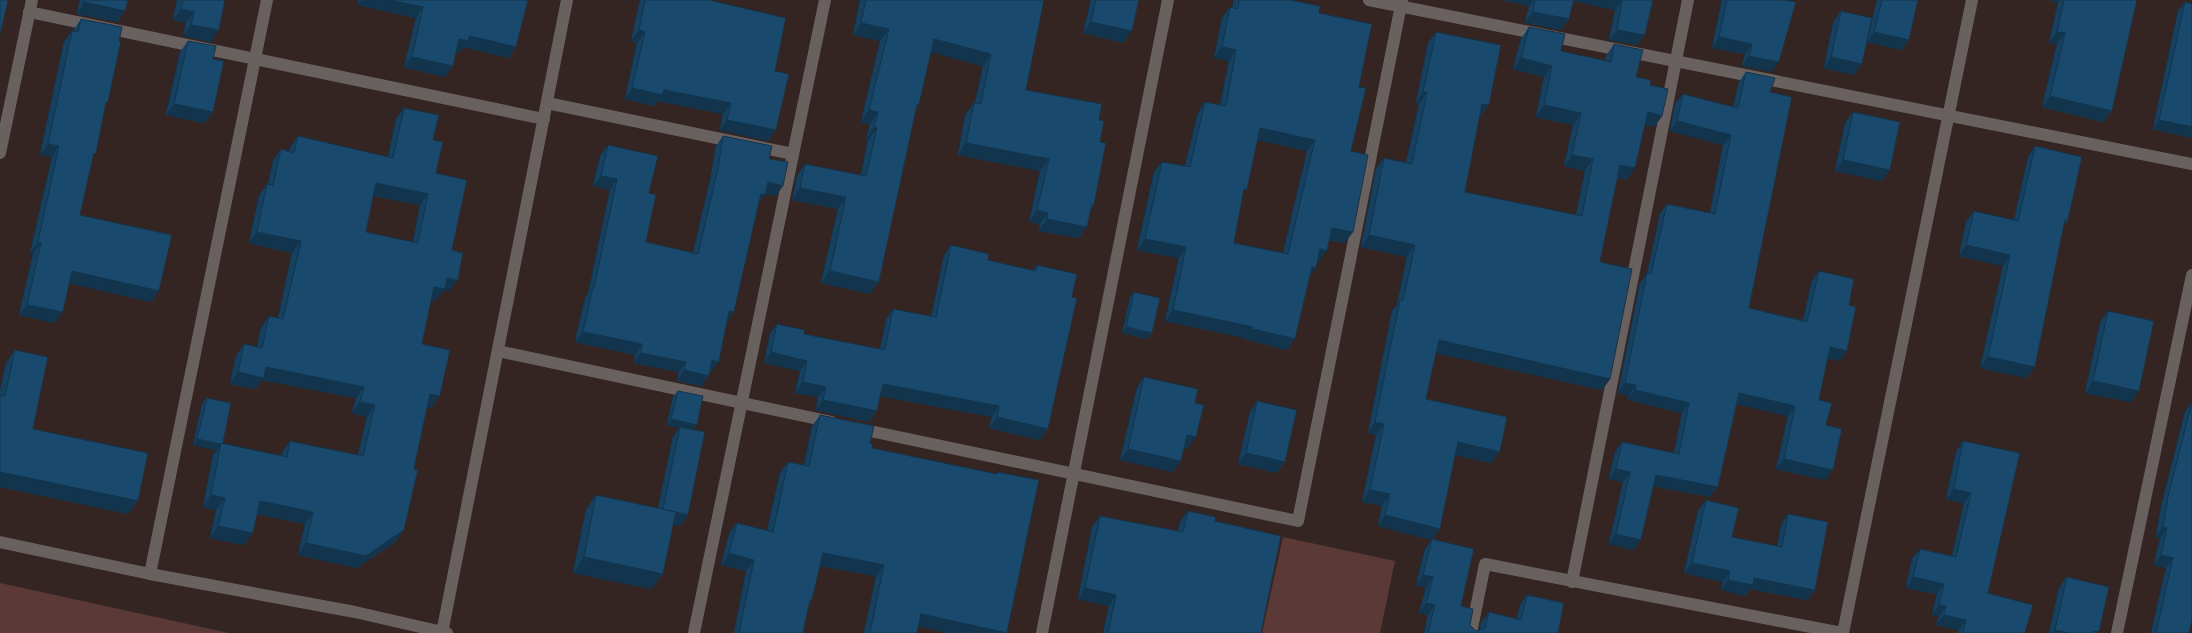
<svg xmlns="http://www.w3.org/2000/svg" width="2192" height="633" font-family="'Varela Round',sans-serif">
<rect width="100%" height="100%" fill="#342523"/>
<g fill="#5b3936">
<polygon points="1283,537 1395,561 1380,633 1262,633"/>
<polygon points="0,583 229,633 0,633"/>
</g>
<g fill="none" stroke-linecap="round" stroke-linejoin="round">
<g stroke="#696160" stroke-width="12">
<polyline points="1369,0 2192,164"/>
<polyline points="29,12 544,119"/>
<polyline points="547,103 793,154"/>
<polyline points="0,153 32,0"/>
<polyline points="498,351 832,422"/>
<polyline points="856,428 1298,521 1402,0"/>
<polyline points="0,542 150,574 355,612 447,633"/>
<polyline points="150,574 267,0"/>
<polyline points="1572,582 1688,0"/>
<polyline points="442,633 567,0"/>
<polyline points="694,633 825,0"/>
<polyline points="1042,633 1168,0"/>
<polyline points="1471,633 1485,564 1842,633"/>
<polyline points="1843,633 1972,0"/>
<polyline points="2117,633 2192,275"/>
</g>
</g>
<g fill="#16405e" fill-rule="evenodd">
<polygon points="80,0 128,0 125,11 118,22 77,14"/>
<polygon points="177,0 225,0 219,30 211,42 183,36 186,23 173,20"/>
<polygon points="359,0 528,0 516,47 509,58 464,47 461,52 456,51 453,66 445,77 404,67 416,18 358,5"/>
<polygon points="640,0 709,0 775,71 776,130 768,141 720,130 723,114 658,101 655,106 625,99 637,43 631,41"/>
<polygon points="860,0 1044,0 1026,90 1099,120 1100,142 1094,205 1091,210 1087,227 1079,238 1039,231 1040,224 1029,222 1040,171 958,155 965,115 974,103 975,103 983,66 931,52 916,109 879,282 870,294 821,283 838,209 792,200 797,176 805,164 861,175 868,140 866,139 870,124 861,122 880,41 853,35"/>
<polygon points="1091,0 1139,0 1124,43 1083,33"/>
<path d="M1234 0H1290L1319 13 1359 87 1351 151 1345 243 1329 240 1319 262 1317 261 1310 277 1295 339 1287 350 1245 339V338L1165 321 1179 258 1137 250 1154 172 1162 162 1185 166 1198 113 1205 102 1220 105 1229 61 1214 58 1222 18 1230 7 1232 8ZM1258 140 1307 151 1283 253 1234 243 1243 195Z"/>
<polygon points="1503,0 1653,0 1638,45 1609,40 1615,10 1573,1 1569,19 1561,30 1525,23 1529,6"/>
<polygon points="1722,0 1727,0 1772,72 1742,66 1745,54 1712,48"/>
<polygon points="1877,0 1918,0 1909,40 1902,50 1867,42"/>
<polygon points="2051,0 2137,0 2112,111 2104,122 2042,107 2057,44 2049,43 2058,2 2051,1"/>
<polygon points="2185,2 2192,138 2153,129 2178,11"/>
<polygon points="1841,11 1862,64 1854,75 1824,68 1833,23"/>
<polygon points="81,19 106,106 92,160 80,215 152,302 69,283 63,312 55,323 19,315 33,254 30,253 52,157 40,155 64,42 72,31 73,31"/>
<polygon points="1529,27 1561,51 1605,61 1606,56 1614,44 1636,77 1650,85 1662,116 1654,127 1645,125 1635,168 1627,180 1618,178 1600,262 1610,379 1602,390 1436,353 1426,399 1492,463 1455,455 1440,529 1433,539 1461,606 1470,625 1476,631 1480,629 1481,623 1489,612 1517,619 1520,605 1527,595 1558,633 1424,633 1428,615 1419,613 1426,588 1416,585 1425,549 1432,540 1378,526 1382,506 1362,502 1376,435 1368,433 1392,311 1397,305 1407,257 1361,247 1376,169 1384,158 1406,163 1419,104 1416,103 1428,43 1436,32 1489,105 1481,116 1480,116 1465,192 1576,215 1585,171 1564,166 1573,125 1536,117 1544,77 1513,69 1521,39"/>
<polygon points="188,41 213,59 213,112 205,123 166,115 180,52"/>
<polygon points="1746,72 1770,92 1749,308 1803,320 1812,281 1819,271 1849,305 1847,351 1840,361 1827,358 1819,400 1826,425 1826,480 1776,469 1788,416 1737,404 1718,487 1710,497 1653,486 1634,550 1609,544 1623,482 1609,479 1615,452 1622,442 1674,453 1682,413 1628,400 1629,396 1618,393 1640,283 1647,274 1660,214 1667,204 1710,213 1723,145 1670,131 1675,104 1683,94 1733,107 1739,82"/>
<path d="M404 108 433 140 436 173 458 280 449 291 444 290 436 301 431 300 422 344 432 408 427 407 396 542 357 568 298 555 305 524 257 514 245 545 210 538 216 510 203 507 213 455 217 450 193 445 202 404 207 398 223 443 281 456 282 453 290 441 358 455 367 417 352 413 356 398 262 380 256 389 230 384 236 356 244 344 257 347 261 328 269 316 278 318 292 253 249 243 259 196 267 184H268L273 161 281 149 289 151 290 148 298 136 388 157 396 119ZM373 196 420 205 413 242 366 232Z"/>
<polygon points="1853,112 1890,170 1882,181 1835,171 1845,123"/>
<polygon points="723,136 769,159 776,196 765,194 759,202 726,322 719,362 711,372 710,372 702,386 677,381 679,372 634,363 635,355 575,342 585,298 588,294 610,190 593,186 600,156 608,145 649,193 646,242 693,253 710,180 716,146"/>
<polygon points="2035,146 2068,220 2064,226 2028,378 1980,368 2003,266 1959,256 1966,222 1974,211 2014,220 2028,157"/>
<polygon points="951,245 988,260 1033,271 1037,265 1072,297 1048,429 1040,440 989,428 992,417 880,396 877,411 869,422 816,410 818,397 795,393 800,371 764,363 770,334 777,324 804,334 880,349 886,320 893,309 931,317 944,256"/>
<polygon points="1134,292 1152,333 1148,339 1122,333 1130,298"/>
<polygon points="2108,311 2139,391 2131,402 2085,393 2100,323"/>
<polygon points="15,350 33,429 129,514 0,487 0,391 6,363"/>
<polygon points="1144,377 1195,403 1188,449 1184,448 1173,472 1120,460 1137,388"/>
<polygon points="678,391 694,430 688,515 681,526 673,524 663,574 652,589 573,573 586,510 596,495 658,508 673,437 679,428 667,425 673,397"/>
<polygon points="1257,401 1285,462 1277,473 1238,464 1250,412"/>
<polygon points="2192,402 2189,633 2151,633 2166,568 2154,565 2160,538 2156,537 2161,507 2185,412"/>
<polygon points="820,415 870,443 872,448 996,474 997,472 1007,633 948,633 919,626 917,633 864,633 876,576 820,566 812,600 809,606 803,633 734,633 746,571 721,565 729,534 737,523 767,531 780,473 788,462 804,465 812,426"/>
<polygon points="1963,441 1988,593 2025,633 1958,633 1959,630 1936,625 1939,616 1932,615 1937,594 1906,588 1912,559 1920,549 1952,556 1964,503 1946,499 1956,452"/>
<polygon points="1706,500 1732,537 1777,546 1781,525 1788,514 1815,590 1808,600 1750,589 1746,596 1721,590 1723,582 1684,573 1698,511"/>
<polygon points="1188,511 1215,521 1261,633 1103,633 1109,606 1078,599 1092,527 1100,516 1178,531 1180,522"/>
<polygon points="2067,577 2098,633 2049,633 2059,588"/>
</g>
<g fill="#12344c">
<polygon points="362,0 390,0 423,7 416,18 358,5"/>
<polygon points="1503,0 1533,0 1529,6"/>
<polygon points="1569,0 1622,0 1615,10"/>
<polygon points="2051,0 2060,0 2058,2 2051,1"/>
<polygon points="84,2 125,11 118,22 77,14"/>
<polygon points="181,9 194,12 186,23 173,20"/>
<polygon points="1533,12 1569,19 1561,30 1525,23"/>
<polygon points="1091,22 1132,31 1124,43 1083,33"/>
<polygon points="861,23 889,29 880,41 853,35"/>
<polygon points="191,25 219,30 211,42 183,36"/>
<polygon points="639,30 645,32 637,43 631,41"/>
<polygon points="1617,30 1645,35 1638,45 1609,40"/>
<polygon points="1874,32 1909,40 1902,50 1867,42"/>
<polygon points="2057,32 2065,33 2057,44 2049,43"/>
<polygon points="470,36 516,47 509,58 464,47 461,52 452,50 459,39"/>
<polygon points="1719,37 1752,44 1745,54 1712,48"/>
<polygon points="934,39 991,54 983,66 926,51"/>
<polygon points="1222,47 1236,50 1229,61 1214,58"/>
<polygon points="1749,56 1779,62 1772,72 1742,66"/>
<polygon points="412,57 453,66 445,77 404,67"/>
<polygon points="1831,57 1862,64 1854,75 1824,68"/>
<polygon points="1521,58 1552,66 1544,77 1513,69"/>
<polygon points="632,88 664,90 731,103 723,114 658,101 655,106 625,99"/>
<polygon points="1423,92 1427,92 1419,104 1416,103"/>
<polygon points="2050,96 2112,111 2104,122 2042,107"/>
<polygon points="174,104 213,112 205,123 166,115"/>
<polygon points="1482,104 1489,105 1481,116 1475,115"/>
<polygon points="1544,105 1581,113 1573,125 1536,117"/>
<polygon points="869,110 878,112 870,124 861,122"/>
<polygon points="1648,112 1662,116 1654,127 1640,123"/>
<polygon points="727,120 776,130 768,141 720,130"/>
<polygon points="2159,120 2192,127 2192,138 2153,129"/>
<polygon points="1677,121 1731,135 1723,145 1670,131"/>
<polygon points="874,127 877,128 868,140 866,139"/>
<polygon points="1260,128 1315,140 1307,151 1253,139"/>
<polygon points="966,143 1049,159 1040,171 958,155"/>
<polygon points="48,144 59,146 52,157 40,155"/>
<polygon points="1572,155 1593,159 1585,171 1564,166"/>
<polygon points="1843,160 1890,170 1882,181 1835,171"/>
<polygon points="1620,165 1635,168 1627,180 1612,176"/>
<polygon points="601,176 617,179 610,190 593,186"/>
<polygon points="768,182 783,186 776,196 760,193"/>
<polygon points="376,183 428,194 420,205 368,195"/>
<polygon points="800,188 846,197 838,209 792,200"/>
<polygon points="761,194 765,195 757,205"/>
<polygon points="1037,210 1048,213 1040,224 1029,222"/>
<polygon points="1047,219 1087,227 1079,238 1039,231"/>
<polygon points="1332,228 1353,232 1345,243 1324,238"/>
<polygon points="257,232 301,241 292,253 249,243"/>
<polygon points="1369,235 1415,245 1407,257 1361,247"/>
<polygon points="1145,239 1186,247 1179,258 1137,250"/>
<polygon points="38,242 41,243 33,254 30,253"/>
<polygon points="1966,245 2010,255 2003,266 1959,256"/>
<polygon points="1320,249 1327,251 1319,262 1313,260"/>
<polygon points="1312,267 1316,268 1308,279"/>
<polygon points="72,271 159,291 152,302 64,282"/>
<polygon points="830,271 879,282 870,294 821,283"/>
<polygon points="447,278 458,280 449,291 444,290 436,301 426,299 434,287"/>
<polygon points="27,305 63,312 55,323 19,315"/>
<polygon points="1173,310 1253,327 1245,338 1165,321"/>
<polygon points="729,311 734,312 727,322 721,321"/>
<polygon points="1126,327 1152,333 1148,339 1122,333"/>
<polygon points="1252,329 1295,339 1287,350 1245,339"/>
<polygon points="583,332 642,344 635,355 575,342"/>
<polygon points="1439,340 1610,379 1602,390 1431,352"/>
<polygon points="1830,347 1847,351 1840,361 1823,357"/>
<polygon points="771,352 807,361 800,371 764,363"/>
<polygon points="641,353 686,362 679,372 634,363"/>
<polygon points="1988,357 2035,367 2028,378 1980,368"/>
<polygon points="712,360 719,362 711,372 705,371"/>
<polygon points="266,367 364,387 356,398 262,380 256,389 230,384 238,372"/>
<polygon points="684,370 709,376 702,386 677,381"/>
<polygon points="2093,381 2139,391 2131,402 2085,393"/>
<polygon points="803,382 826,387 818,397 795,393"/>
<polygon points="1625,383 1636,385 1629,396 1618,393"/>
<polygon points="883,384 999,406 992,417 875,395"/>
<polygon points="1635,390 1689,403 1682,413 1628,400"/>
<polygon points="1739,393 1795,406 1788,416 1732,403"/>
<polygon points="430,394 440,396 432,408 422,406"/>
<polygon points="823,400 877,411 869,422 816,410"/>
<polygon points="360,402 375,405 367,417 352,413"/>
<polygon points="997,417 1048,429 1040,440 989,428"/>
<polygon points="671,419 697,425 693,431 667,425"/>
<polygon points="1375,422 1384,424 1376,435 1368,433"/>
<polygon points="1187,435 1196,437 1188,449 1179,446"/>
<polygon points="197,439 221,444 217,450 193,445"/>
<polygon points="1458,442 1500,452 1492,463 1450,454"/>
<polygon points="1128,449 1181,461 1173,472 1120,460"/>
<polygon points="1246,453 1285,462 1277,473 1238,464"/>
<polygon points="1784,459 1833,470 1826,480 1776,469"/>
<polygon points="1616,469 1630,472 1623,482 1609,479"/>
<polygon points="0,472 138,501 129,514 0,487"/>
<polygon points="1656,475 1718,487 1710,497 1649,485"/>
<polygon points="1954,489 1971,493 1964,503 1946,499"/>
<polygon points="1370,490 1390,494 1382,506 1362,502"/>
<polygon points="211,495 225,498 216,510 203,507"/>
<polygon points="260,501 313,512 305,524 252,513"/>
<polygon points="663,510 688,515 681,526 656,520"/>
<polygon points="1385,515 1440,529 1432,540 1378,526"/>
<polygon points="218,526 253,533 245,545 210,538"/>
<polygon points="2163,527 2167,528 2160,538 2156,537"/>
<polygon points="404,530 396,542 357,568 298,555 306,543"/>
<polygon points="1616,534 1641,540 1634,550 1609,544"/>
<polygon points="729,553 754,560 746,571 721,565"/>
<polygon points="823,553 884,565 876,576 815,565"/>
<polygon points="2161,555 2173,558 2166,568 2154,565"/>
<polygon points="584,557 663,574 652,589 573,573"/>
<polygon points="1692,563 1730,571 1723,582 1684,573"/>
<polygon points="1423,575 1433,577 1426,588 1416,585"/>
<polygon points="1913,577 1944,584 1937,594 1906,588"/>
<polygon points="1754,578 1815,590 1808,600 1750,589 1746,596 1721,590 1728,580"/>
<polygon points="1085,588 1116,595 1109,606 1078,599"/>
<polygon points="1426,603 1435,605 1428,615 1419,613"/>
<polygon points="1939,605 1946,606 1939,616 1932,615"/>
<polygon points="921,614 1007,633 948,633 913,625"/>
<polygon points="1944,615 1966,620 1959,630 1936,625"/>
<polygon points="2055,630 2069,633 2052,633"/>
</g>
<g fill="#194a6d" stroke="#12344c" fill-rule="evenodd">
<polygon points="0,0 8,0 0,36"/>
<polygon points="85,0 128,0 125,11 84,2"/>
<polygon points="183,0 225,0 219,30 191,25 194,12 181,9"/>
<polygon points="390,0 528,0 516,47 470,36 468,41 459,39 453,66 412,57 423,7"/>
<polygon points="645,0 709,0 786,18 775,71 789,74 776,130 727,120 731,103 664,90 662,95 632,88 645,32 639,30"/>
<polygon points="866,0 1044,0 1026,90 1102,104 1099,120 1104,121 1100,142 1106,143 1094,205 1092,205 1087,227 1047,219 1048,213 1037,210 1049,159 966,143 974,103 981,104 991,54 934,39 919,105 917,105 879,282 830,271 846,197 800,188 805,164 866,176 877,128 874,127 878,112 869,110 889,29 861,23"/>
<polygon points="1096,0 1139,0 1132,31 1091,22"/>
<path d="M1239 0H1290L1320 6 1319 13 1372 24 1359 87 1366 88 1351 151 1368 155 1353 232 1332 228 1327 251 1320 249 1316 268 1312 267 1295 339 1252 329 1253 327 1173 310 1186 247 1145 239 1162 162 1190 167 1205 102 1226 106 1236 50 1222 47 1230 7 1238 9ZM1260 128 1315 140 1288 254 1234 243 1244 189 1247 190Z"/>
<polygon points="1535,0 1574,0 1569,19 1533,12"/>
<polygon points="1622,0 1653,0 1645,35 1617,30"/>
<polygon points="1727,0 1785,0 1796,2 1779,62 1749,56 1752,44 1719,37"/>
<polygon points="1882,0 1918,0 1909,40 1874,32"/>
<polygon points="2064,0 2137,0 2112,111 2050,96 2065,33 2057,32"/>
<polygon points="2185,2 2192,4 2192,127 2159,120"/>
<polygon points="1841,11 1872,18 1862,64 1831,57"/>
<polygon points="81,19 122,27 119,41 121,41 108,102 106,102 96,154 94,153 80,215 172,235 159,291 72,271 63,312 27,305 41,243 38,242 59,146 48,144 72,31 78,32"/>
<polygon points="1529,27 1565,34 1561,51 1611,62 1614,44 1643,50 1636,77 1651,80 1650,85 1668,89 1662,116 1648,112 1635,168 1620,165 1600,262 1632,269 1610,379 1439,340 1426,399 1507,417 1500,452 1458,442 1440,529 1385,515 1390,494 1370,490 1384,424 1375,422 1400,300 1403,300 1415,245 1369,235 1384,158 1412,164 1427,92 1423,92 1436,32 1501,45 1489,105 1482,104 1465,192 1582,216 1593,159 1572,155 1581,113 1544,105 1552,66 1521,58"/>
<polygon points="188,41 216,46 213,59 224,61 213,112 174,104"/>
<polygon points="1746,72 1775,78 1770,92 1792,97 1749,308 1807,322 1819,271 1854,279 1849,305 1856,307 1847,351 1830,347 1819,400 1832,403 1826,425 1842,429 1833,470 1784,459 1795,406 1739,393 1718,487 1656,475 1641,540 1616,534 1630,472 1616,469 1622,442 1679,454 1689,403 1635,390 1636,385 1625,383 1647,273 1651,274 1667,204 1715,214 1731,135 1677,121 1683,94 1738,108"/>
<path d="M404 108 439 115 433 140 443 142 436 173 467 180 452 250 463 253 458 280 447 278 445 289 434 287 422 344 450 350 440 396 430 394 414 469 418 470 404 530 366 556 306 543 313 512 260 501 253 533 218 526 225 498 211 495 221 443 287 457 290 441 363 456 375 405 360 402 364 387 266 367 264 378 238 372 244 344 262 348 269 316 283 319 301 241 257 232 267 184 273 185 281 149 294 153 298 136 393 158ZM376 183 428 194 418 243 366 232Z"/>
<polygon points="1853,112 1900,122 1890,170 1843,160"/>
<polygon points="723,136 772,146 769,159 788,162 783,186 768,182 765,195 761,194 734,312 729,311 719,362 712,360 709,376 684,370 686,362 641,353 642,344 583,332 593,287 594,288 617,179 601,176 608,145 658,156 649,193 656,195 646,242 698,254 718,169"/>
<polygon points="2035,146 2082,157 2068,220 2065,220 2035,367 1988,357 2010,255 1966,245 1974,211 2018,221"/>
<polygon points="951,245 989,254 988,260 1036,271 1037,265 1077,274 1072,297 1077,298 1048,429 997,417 999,406 883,384 877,411 823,400 826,387 803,382 807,361 771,352 777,324 805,330 804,334 885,350 893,309 936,317"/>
<polygon points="1134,292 1160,298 1152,333 1126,327"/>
<polygon points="2108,311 2154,321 2139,391 2093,381"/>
<polygon points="15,350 48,357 33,429 148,453 138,501 0,472 0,395 5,396"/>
<polygon points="1144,377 1198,389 1195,403 1204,405 1196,437 1187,435 1181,461 1128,449"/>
<polygon points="678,391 703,396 697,425 671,419"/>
<polygon points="207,398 231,403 223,443 221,443 221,444 197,439"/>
<polygon points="1257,401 1297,410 1285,462 1246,453"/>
<polygon points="2192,402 2192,620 2189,633 2156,633 2173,558 2161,555 2167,528 2163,527 2168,497"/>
<polygon points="820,415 874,426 870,443 873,444 872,448 997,474 997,472 1039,480 1007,633 921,614 917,633 870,633 884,565 823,553 812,600 810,600 803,633 739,633 754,560 729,553 737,523 773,532 788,462 809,466"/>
<polygon points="680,427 705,432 688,515 663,509"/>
<polygon points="1963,441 2020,453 1988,593 2033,605 2025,633 1963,633 1966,620 1944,615 1946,606 1939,605 1944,584 1913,577 1920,549 1956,557 1971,493 1954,489"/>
<polygon points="596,495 676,512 663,574 584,557"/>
<polygon points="1706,500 1739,508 1732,537 1782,547 1788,514 1828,522 1815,590 1754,578 1753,585 1728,580 1730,571 1692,563"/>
<polygon points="1188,511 1216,517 1215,521 1281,536 1261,633 1108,633 1116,595 1085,588 1100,516 1183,532"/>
<polygon points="1432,539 1474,549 1461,606 1473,609 1470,625 1476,631 1485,628 1489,612 1521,620 1527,595 1564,603 1558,633 1428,633 1435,605 1426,603 1433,577 1423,575"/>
<polygon points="2067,577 2109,587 2099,632 2093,631 2092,633 2069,633 2055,630"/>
</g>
</svg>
